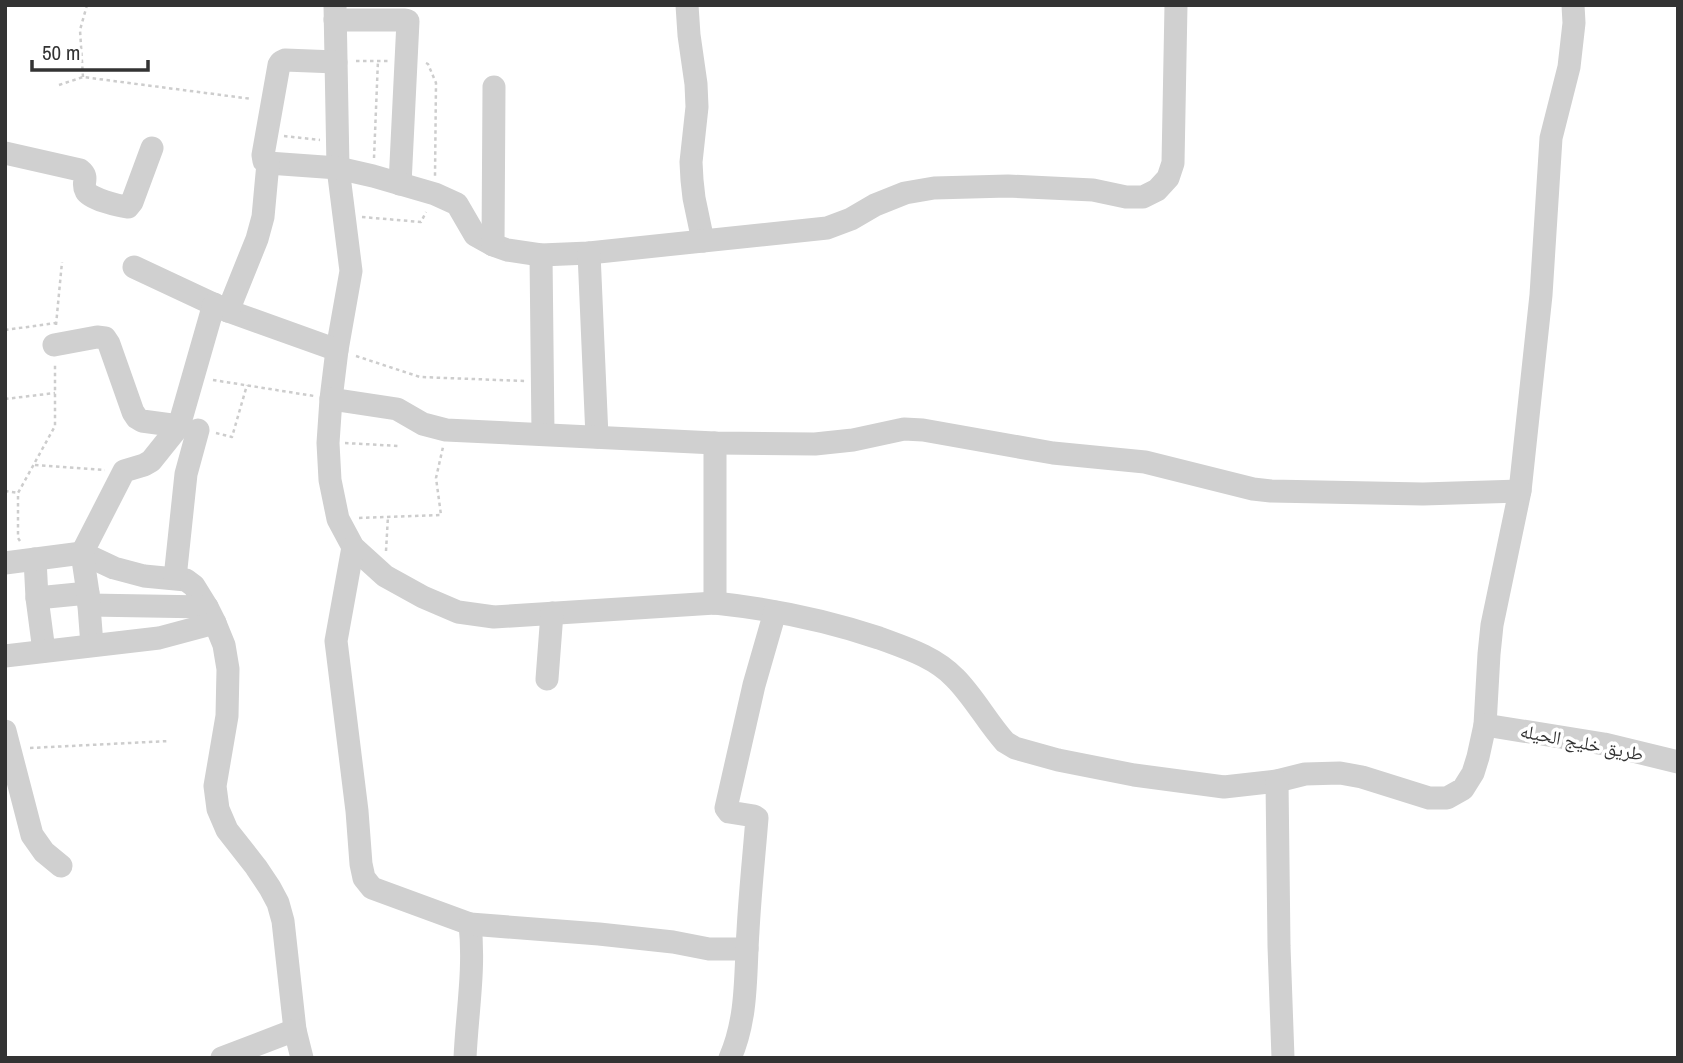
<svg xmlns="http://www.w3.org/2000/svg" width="1683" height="1063" font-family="'Archivo Narrow','Noto Naskh Arabic',sans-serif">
<rect width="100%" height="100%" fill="#fff"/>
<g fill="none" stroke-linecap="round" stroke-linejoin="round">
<g stroke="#cdcdcd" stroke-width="2.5" stroke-dasharray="3.5 3.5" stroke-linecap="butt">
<polyline points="356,61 388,61"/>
<polyline points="426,63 428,64 436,83 435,176"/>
<polyline points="83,77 80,30 87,5"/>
<polyline points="59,85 83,77 252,99"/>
<polyline points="284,136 320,140"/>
<polyline points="374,158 378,60"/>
<polyline points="362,217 421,222 426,212"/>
<polyline points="56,325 62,262"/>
<polyline points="5,330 56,323"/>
<polyline points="356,356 420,377 525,381"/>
<polyline points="213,380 314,396"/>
<polyline points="5,399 55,393"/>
<polyline points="216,433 232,437 247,385"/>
<polyline points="345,443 399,446"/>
<polyline points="35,465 105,470"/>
<polyline points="5,491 18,493"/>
<polyline points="359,518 441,515 436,478 443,447"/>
<polyline points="20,541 18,538 18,493 55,426 55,363"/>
<polyline points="386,551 388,516"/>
<polyline points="30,748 169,741"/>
</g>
<g stroke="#d0d0d0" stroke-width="23">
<path d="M335 5 338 168 351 271 337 350 331 399 328 443 330 480 338 519 353 547 385 576 423 597 458 612 494 617 715 603C771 609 826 620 879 638 906 648 935 657 955 678 974 697 987 722 1005 742L1015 748 1058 760 1134 775 1224 787 1277 781 1305 774 1340 773 1362 777 1429 798H1447L1463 789 1473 773 1478 757 1485 725 1489 654 1492 625 1520 491 1541 295 1551 138 1569 67 1574 23 1573 5"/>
<polyline points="687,5 689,35 696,84 697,107 691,162 692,180 694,198 703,241"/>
<polyline points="335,20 405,20 408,21 400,184"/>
<path d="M5 153 80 170C90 178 81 182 86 191 90 199 119 206 128 207L132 202 152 148"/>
<polyline points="268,163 338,168 373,176 435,194 457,204 475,235 493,245 507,250 541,255 589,253 827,228 851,219 875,205 905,193 934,188 1008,186 1093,190 1126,197 1143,197 1157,190 1168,178 1173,163 1176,5"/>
<polyline points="493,245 494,87"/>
<polyline points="589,253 597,437"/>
<polyline points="541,255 543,434"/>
<polyline points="134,267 228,311 337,350"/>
<polyline points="228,311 257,239 263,217 268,163 264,161 263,155 279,65 281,62 285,60 336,62"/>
<polyline points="54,345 97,337 105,338 109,344 133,412 137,418 142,421 179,426"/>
<polyline points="331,399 397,409 423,424 446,430 715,443 815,444 853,440 904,429 923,430 1053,453 1145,462 1253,489 1271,491 1423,494 1520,491"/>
<polyline points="715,443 715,603"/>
<path d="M353 547 336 641 357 811 361 864 364 878 372 888 470 924C475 969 467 1013 465 1058"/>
<polyline points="35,559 37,598 44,651"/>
<polyline points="5,563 82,553 114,568 144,576 186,580 194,586 207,607 215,623 224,645 228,669 227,716 215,786 218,809 227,830 256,867 270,888 278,903 283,921 295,1030 302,1058"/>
<polyline points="175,578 186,474 198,430"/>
<polyline points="37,598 88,593"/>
<polyline points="89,605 207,607"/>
<polyline points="92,645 88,593 82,553 124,471 144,465 151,461 179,426 214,304"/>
<polyline points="5,656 159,638 215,623"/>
<polyline points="547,679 552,613"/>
<polyline points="1485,725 1604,744 1678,762"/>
<polyline points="5,731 32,835 44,852 61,866"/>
<polyline points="1277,781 1279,946 1283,1058"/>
<polyline points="470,924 599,934 673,942 709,949 747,949"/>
<polyline points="222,1058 295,1030"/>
<path d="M730 1058C748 1017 745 974 748 931 750 893 754 856 757 818L754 816 729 812 726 808 754 685 775 612"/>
</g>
</g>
<g text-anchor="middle" stroke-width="7" stroke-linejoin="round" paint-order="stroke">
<g font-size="19" fill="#333" stroke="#fff">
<text transform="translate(1582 742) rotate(11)" y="7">طريق خليج الحيله</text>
</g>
</g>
<rect width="1683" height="1063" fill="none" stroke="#333333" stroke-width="14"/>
<path d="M32 60v10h116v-10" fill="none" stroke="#333333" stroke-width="3.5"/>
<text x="42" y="60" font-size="21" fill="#333333" stroke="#ffffff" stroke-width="5" paint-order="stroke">50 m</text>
</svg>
